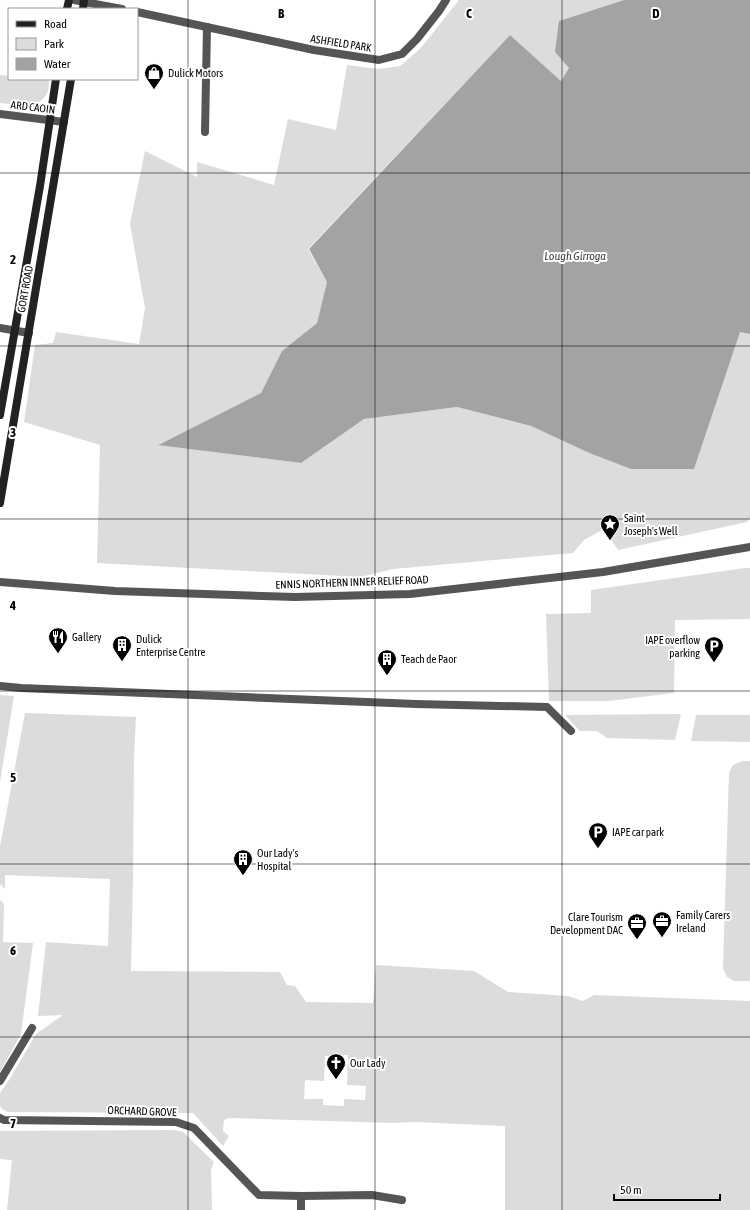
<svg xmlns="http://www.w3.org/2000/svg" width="750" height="1210" font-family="'Asap Condensed',sans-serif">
<rect width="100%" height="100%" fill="#fff"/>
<g fill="#dcdcdc" fill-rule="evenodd">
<polygon points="459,0 624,0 559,21 569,68 561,81 510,35 308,249 327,282 317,323 282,351 261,393 159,444 301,463 364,419 457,407 531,426 587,452 694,469 740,331 750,334 750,518 747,522 618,550 604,529 584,540 573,553 393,569 361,577 97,563 100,445 24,422 35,345 53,343 56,332 139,344 145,308 130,224 145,151 197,177 197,162 274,185 288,119 336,130 347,65 378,69 400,66 420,49"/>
<path d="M0 75 9 76V79H49C49 84 49 91 46 95 37 110 15 104 0 103Z"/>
<polygon points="745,568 750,568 750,619 675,620 674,693 609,701 549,701 546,614 591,613 591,590"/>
<polygon points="0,695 14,696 0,782"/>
<path d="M25 713 136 717 134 757 133 878 131 971 280 972 287 985 295 986 306 1002 373 1003 376 965 474 971 508 992 568 996 583 1001 594 995 750 1001V1210H505V1126L415 1122 393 1123 229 1118 224 1120 223 1131 229 1136 223 1146 193 1113 8 1112 2 1109 0 1106V1093L9 1080 36 1034 63 1015 38 1016 46 942 108 946 110 879 5 875V889L0 884V847ZM325 1056 348 1055 347 1085 366 1086 365 1100 344 1099V1106L323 1105V1099H304L305 1080 324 1081Z"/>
<polygon points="681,714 675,740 607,738 597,731 580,731 565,715"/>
<polygon points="696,715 750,715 750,742 691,741"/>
<polygon points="742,761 750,761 750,981 734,981 727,977 723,968 729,773 733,765"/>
<polygon points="0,900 4,904 3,942 33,943 21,1034 0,1072"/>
<polygon points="174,1130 183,1132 214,1162 211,1169 212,1210 7,1210 12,1160 0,1159 0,1131"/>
</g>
<polygon fill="#a3a3a3" points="624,0 750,0 750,334 740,332 694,469 631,469 587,452 531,426 457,407 364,419 301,463 158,445 261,393 282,351 317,323 327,282 309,249 510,35 561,81 569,68 555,52 559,21"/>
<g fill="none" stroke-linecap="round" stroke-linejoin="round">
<g stroke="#555" stroke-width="8">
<polyline points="74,0 122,9"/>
<polyline points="137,12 314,50 379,60 402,54 417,39 439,11 446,0"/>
<polyline points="0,114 64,122"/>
<polyline points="205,132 207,27"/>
<polyline points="0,328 29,333"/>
<polyline points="0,686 21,688 416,704 547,707 571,731"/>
<polyline points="0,1081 32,1028"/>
<polyline points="0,1118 4,1120 176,1122 194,1128 259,1195 301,1196 301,1210"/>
<polyline points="301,1196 372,1195 402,1200"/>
</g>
<polyline stroke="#555" stroke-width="8" points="0,582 115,591 295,597 410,594 603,572 750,547"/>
<g stroke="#222" stroke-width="8">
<polyline points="67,9 69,0"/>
<polyline points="83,9 84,0"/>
<polyline points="0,415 40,186 56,79"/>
<polyline points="0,503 71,79"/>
</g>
</g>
<path fill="none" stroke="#000" stroke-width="1" stroke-opacity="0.55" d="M188 0V1210M375 0V1210M562 0V1210M0 173H750M0 346H750M0 519H750M0 691H750M0 864H750M0 1037H750"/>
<defs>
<g id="shop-pin" transform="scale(1)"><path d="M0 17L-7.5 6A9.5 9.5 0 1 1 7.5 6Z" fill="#000" stroke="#fff"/><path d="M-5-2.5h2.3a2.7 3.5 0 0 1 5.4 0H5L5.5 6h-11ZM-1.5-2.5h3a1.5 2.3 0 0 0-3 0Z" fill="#fff"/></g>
<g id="sight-pin" transform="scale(1)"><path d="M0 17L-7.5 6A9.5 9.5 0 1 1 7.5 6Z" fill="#000" stroke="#fff"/><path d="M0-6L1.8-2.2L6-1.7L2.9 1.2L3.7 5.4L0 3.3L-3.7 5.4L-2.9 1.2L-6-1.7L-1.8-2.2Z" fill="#fff"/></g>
<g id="restaurant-pin" transform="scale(1)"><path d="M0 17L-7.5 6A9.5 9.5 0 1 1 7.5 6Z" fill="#000" stroke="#fff"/><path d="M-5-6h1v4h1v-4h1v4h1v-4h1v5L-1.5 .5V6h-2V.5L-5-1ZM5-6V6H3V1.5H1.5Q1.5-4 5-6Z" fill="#fff"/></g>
<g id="building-pin" transform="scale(1)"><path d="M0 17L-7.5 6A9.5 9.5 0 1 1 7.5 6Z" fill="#000" stroke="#fff"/><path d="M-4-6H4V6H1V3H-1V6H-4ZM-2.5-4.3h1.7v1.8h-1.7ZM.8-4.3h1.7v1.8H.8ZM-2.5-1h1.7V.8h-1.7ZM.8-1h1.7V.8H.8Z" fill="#fff"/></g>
<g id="parking-pin" transform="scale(1)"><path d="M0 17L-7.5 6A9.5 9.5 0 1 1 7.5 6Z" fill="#000" stroke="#fff"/><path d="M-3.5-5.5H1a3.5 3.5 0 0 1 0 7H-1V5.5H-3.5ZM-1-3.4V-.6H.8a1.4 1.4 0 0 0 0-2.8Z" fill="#fff"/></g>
<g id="office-pin" transform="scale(1)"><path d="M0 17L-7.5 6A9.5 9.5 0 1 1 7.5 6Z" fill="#000" stroke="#fff"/><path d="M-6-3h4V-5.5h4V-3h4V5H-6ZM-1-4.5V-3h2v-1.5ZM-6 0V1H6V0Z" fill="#fff"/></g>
<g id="church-pin" transform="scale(1)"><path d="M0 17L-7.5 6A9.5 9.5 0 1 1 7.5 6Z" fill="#000" stroke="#fff"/><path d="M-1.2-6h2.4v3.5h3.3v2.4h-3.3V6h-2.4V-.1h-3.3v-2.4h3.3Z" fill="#fff"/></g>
</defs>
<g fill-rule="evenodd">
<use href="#shop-pin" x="154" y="73"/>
<use href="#sight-pin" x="610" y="524"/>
<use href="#restaurant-pin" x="58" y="637"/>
<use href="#building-pin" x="122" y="645"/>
<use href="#parking-pin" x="714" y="646"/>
<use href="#building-pin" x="387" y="659"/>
<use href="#parking-pin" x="598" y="832"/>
<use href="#building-pin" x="243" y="859"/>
<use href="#office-pin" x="662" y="921"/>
<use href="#office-pin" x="637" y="923"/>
<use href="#church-pin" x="336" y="1063"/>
</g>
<g text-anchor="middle" stroke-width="4" stroke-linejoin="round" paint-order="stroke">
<g font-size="11" fill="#000" stroke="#fff">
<text transform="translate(341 43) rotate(9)" y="4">ASHFIELD PARK</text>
<text transform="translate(33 107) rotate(7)" y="4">ARD CAOIN</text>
<text transform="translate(25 289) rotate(-80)" y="4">GORT ROAD</text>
<text transform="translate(352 582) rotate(-2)" y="4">ENNIS NORTHERN INNER RELIEF ROAD</text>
<text transform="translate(142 1111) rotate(2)" y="4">ORCHARD GROVE</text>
</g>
<g font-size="11" fill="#000" stroke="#fff" text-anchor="start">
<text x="168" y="77">Dulick Motors</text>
<text x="624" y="522">Saint<tspan x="624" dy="13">Joseph's Well</tspan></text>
<text x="72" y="641">Gallery</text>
<text x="136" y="643">Dulick<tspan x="136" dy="13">Enterprise Centre</tspan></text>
<text x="700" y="644" text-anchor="end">IAPE overflow<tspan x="700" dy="13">parking</tspan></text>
<text x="401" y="663">Teach de Paor</text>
<text x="612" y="836">IAPE car park</text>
<text x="257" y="857">Our Lady's<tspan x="257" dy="13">Hospital</tspan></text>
<text x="676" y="919">Family Carers<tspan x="676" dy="13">Ireland</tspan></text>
<text x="623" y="921" text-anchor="end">Clare Tourism<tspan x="623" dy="13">Development DAC</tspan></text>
<text x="350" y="1067">Our Lady</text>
</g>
<g font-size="12" font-style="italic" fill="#444" stroke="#fff">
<text x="575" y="260">Lough Girroga</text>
</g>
</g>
<g font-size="13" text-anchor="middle" font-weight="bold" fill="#000" stroke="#fff" stroke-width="4" stroke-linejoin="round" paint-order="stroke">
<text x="281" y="18">B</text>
<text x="469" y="18">C</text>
<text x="656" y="18">D</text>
<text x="13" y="264">2</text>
<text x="13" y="437">3</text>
<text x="13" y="610">4</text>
<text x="13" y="782">5</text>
<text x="13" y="955">6</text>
<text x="13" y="1128">7</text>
</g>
<rect x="8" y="8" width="130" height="72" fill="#ffffff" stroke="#999999"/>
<rect x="16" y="21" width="20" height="6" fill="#222222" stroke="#999999"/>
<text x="44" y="28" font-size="12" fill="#000000">Road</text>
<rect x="16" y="38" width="20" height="12" fill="#dcdcdc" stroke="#999999"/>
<text x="44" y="48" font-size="12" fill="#000000">Park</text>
<rect x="16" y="58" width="20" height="12" fill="#a3a3a3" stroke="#999999"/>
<text x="44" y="68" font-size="12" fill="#000000">Water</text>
<path d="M614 1194v6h106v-6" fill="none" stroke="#000000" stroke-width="2"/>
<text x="620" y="1194" font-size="12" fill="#000000" stroke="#ffffff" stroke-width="3" paint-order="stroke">50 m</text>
</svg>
